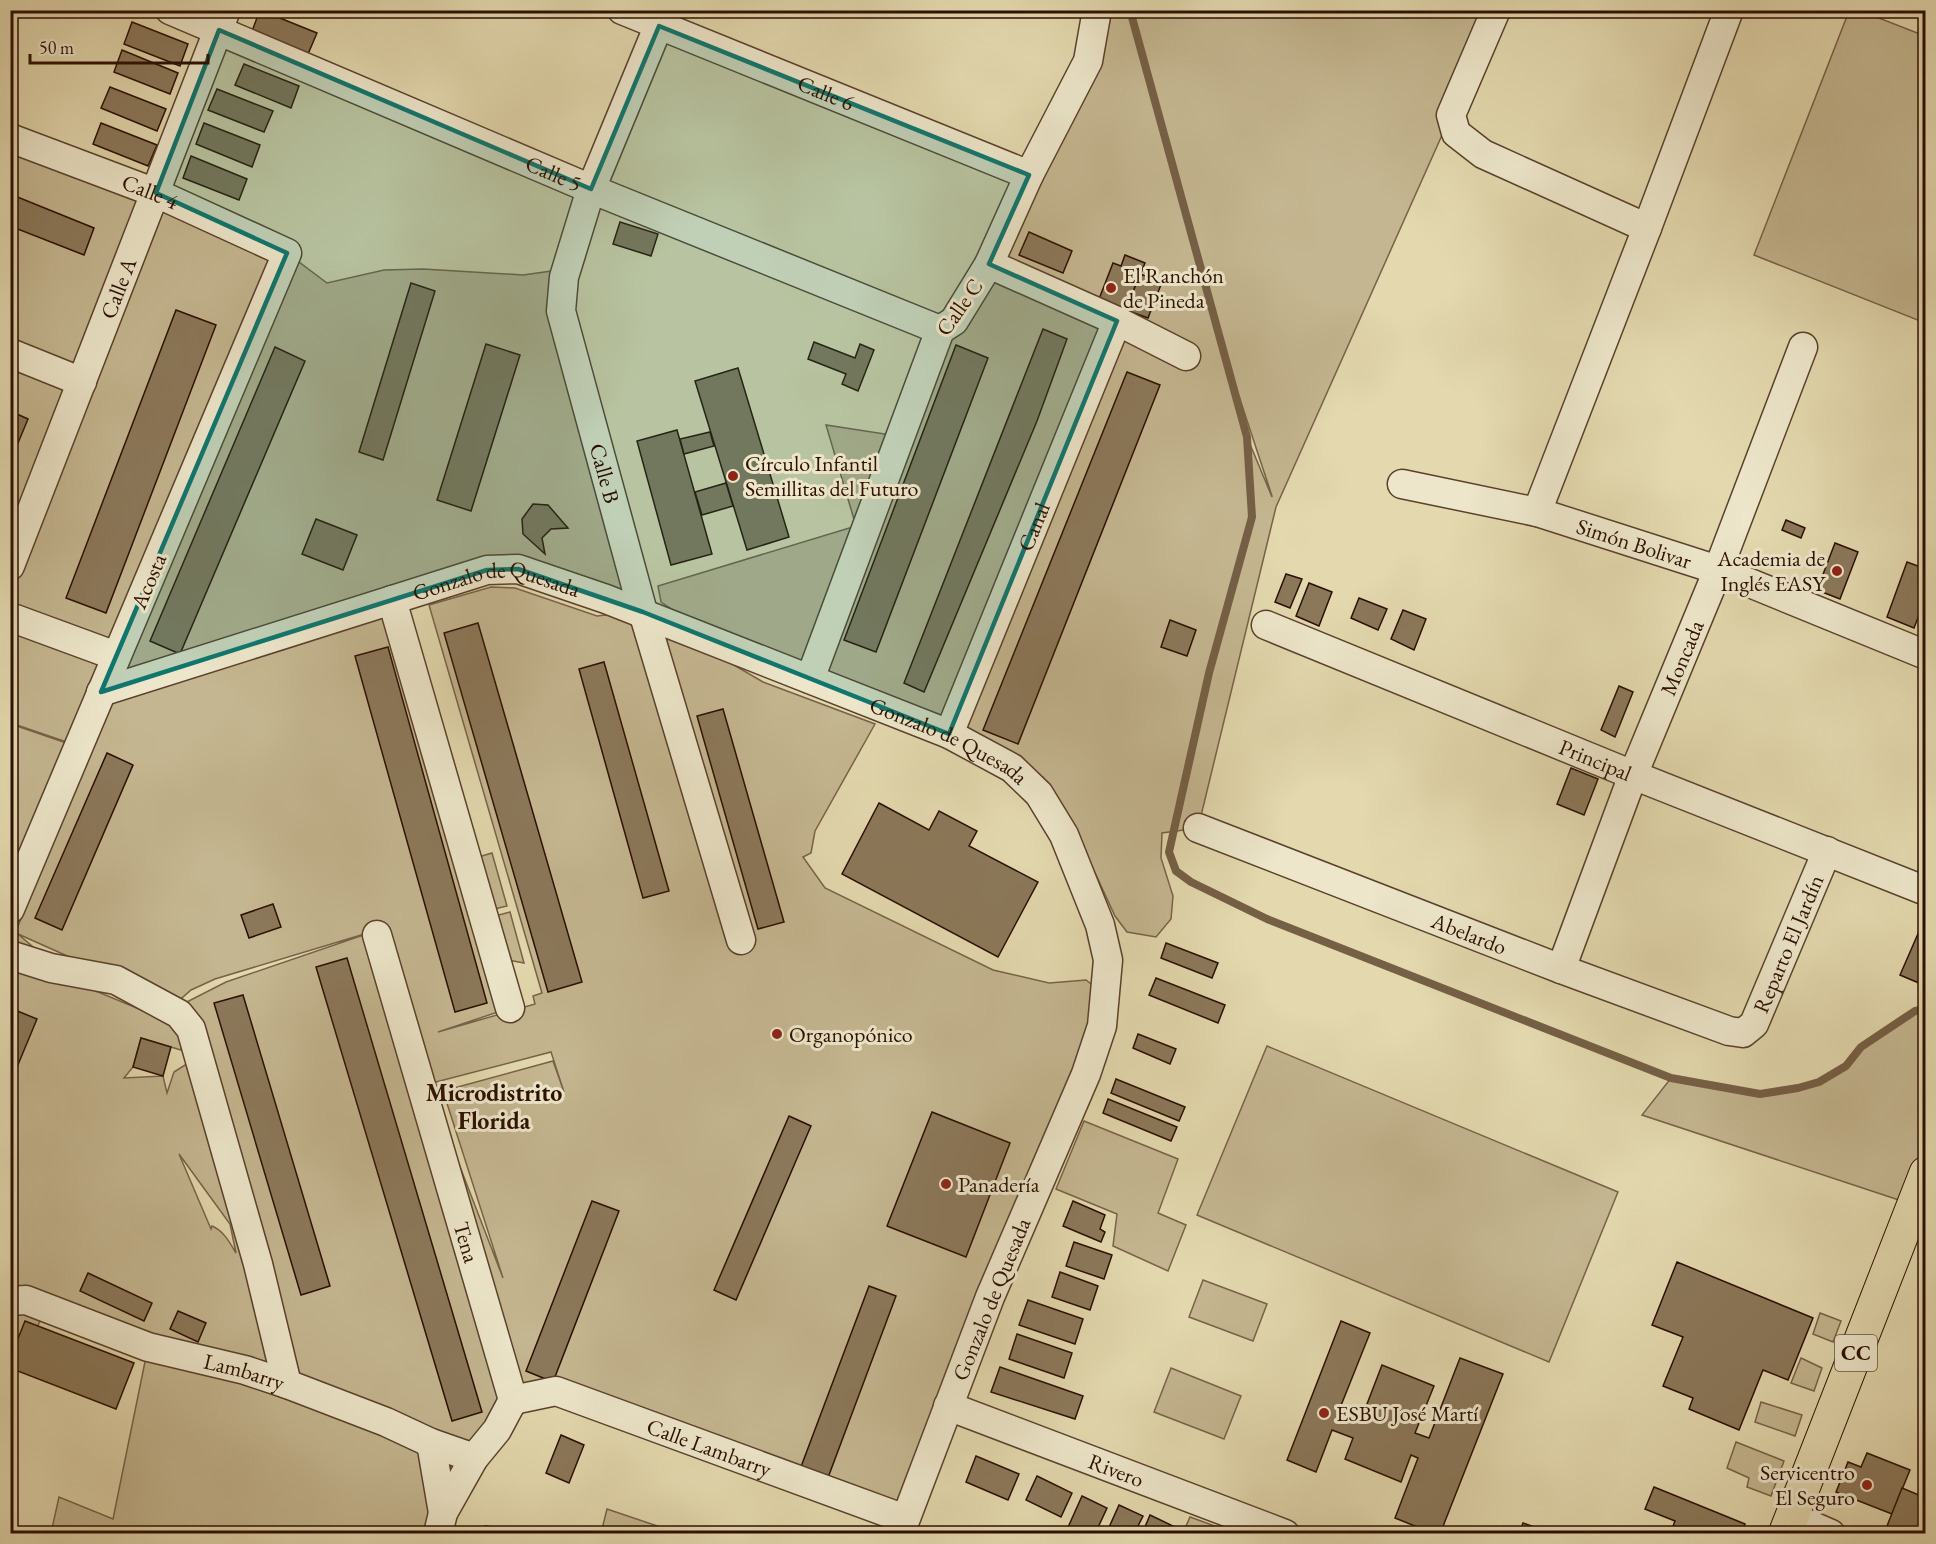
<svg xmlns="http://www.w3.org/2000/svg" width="1936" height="1544" font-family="'EB Garamond',serif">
<rect width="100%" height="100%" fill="#e3d8ae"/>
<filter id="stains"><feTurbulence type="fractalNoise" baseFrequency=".00333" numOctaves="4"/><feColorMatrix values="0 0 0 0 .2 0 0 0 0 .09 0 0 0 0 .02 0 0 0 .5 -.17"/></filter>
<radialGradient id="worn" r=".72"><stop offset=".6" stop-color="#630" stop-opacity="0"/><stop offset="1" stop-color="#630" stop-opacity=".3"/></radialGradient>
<g fill="#c4b690" stroke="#786248" stroke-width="1.5" fill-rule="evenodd">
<path d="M1097 11H1482L1451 115 1276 507 1198 828 1162 833 1161 858 1173 896 1171 919 1156 937 1127 932 1115 916 1072 823 1043 777 679 614 661 602 658 586 856 526 826 425 891 435 954 320ZM1221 342 1272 496V497L1247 437Z"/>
<polygon points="1849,11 1861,11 1925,36 1925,323 1754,255"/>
<path d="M11 138 287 253 327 283 384 270 423 269 523 275 566 269 561 312 643 612 763 682 875 724 815 831 811 853 803 857 825 888 993 970 1049 983 1086 980 1105 995 905 1519 556 1391 513 1400 438 1533H51L59 1497 113 1519 148 1347 47 1308 11 1377V724L78 747 12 905 16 931 90 750 11 723ZM525 562 596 580 642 611 597 616 515 588 491 587 429 605 542 993 533 996 535 1004 438 1032 510 1008 392 600ZM381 929 226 982 171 1010 168 1021 74 982 18 934 175 1004 191 990 215 979ZM141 1038 181 1050 184 1042 193 1060 174 1072 167 1093 163 1076 124 1078 133 1067ZM551 1052 564 1092 553 1061 443 1091 503 1278 428 1084ZM179 1154 230 1224 236 1253C230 1243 224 1231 212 1226L211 1229Z"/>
<polygon points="492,853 507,906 490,910 475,858"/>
<polygon points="510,912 524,963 503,959 491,917"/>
<polygon points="1925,1009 1925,1174 1914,1205 1642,1115 1671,1078 1760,1094 1819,1082 1846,1066 1861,1047 1915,1011"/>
<polygon points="1267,1046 1618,1192 1549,1362 1197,1215"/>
<polygon points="1084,1121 1178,1159 1158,1213 1186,1225 1168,1271 1113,1246 1117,1214 1056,1189"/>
<polygon points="1203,1280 1267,1304 1253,1341 1189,1317"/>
<polygon points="1820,1313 1841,1321 1833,1342 1813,1334"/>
<polygon points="1801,1358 1822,1368 1814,1391 1791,1383"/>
<polygon points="1171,1368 1241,1396 1224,1439 1154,1412"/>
<polygon points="1761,1402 1802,1415 1795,1436 1755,1422"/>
<polygon points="1736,1442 1784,1461 1771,1496 1747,1487 1749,1478 1727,1468"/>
<polygon points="607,1509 678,1533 601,1533"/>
<polygon points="1190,1517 1234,1533 1183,1533"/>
</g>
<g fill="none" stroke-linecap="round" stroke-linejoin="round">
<polyline stroke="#755f45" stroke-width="8" points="1130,10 1247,437 1252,517 1209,673 1169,852 1176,871 1191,882 1267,919 1671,1078 1760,1094 1798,1088 1819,1082 1846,1066 1861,1047 1915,1011 1926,1009"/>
</g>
<g fill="#8b785a" stroke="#2c0f00" stroke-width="1.5">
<polygon points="260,10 317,33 308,54 252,31"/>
<polygon points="132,22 188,44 180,66 124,44"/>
<polygon points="122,50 178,73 170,94 114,72"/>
<polygon points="244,64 299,86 291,108 235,85"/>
<polygon points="110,87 166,109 157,131 101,108"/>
<polygon points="217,89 273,111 264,132 208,110"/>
<polygon points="101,123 157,145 148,166 93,144"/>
<polygon points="204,123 260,145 252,167 196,144"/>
<polygon points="191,156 247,179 239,200 183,178"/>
<polygon points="10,194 94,228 84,255 10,226"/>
<polygon points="620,222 658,234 651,256 613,244"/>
<polygon points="1029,232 1072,251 1063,273 1019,255"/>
<polygon points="1125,255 1145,263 1126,310 1099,299 1113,263 1121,266"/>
<polygon points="1140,274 1162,282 1148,318 1126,310"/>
<polygon points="411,283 435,291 383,460 359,452"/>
<polygon points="176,310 216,325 106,613 66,598"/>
<polygon points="1043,329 1067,339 1037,421 924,692 904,683"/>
<polygon points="814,342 855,358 860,344 874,350 858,391 842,384 846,374 808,359"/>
<polygon points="486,344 520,355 471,511 437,500"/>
<polygon points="956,345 988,358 876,652 844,640"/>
<polygon points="275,347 305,361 180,654 150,641"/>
<polygon points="738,368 789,537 747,550 695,381"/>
<polygon points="1127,372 1160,385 1018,744 983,730"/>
<polygon points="10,411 28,419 11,460 10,460"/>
<polygon points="677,430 712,554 671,565 637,441"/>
<polygon points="710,432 714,446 684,454 680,439"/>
<polygon points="726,483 733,506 702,515 695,492"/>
<polygon points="533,504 548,505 568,528 551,529 542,538 545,554 523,534 522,519"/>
<polygon points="316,519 357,535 343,570 302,554"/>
<polygon points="1786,520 1805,528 1801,538 1782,530"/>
<polygon points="1835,543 1858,552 1840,599 1817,590"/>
<polygon points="1907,562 1926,569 1926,597 1914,628 1887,617"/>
<polygon points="1286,574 1302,579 1290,608 1275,602"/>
<polygon points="1309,583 1332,592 1319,626 1296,616"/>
<polygon points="1359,598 1387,609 1378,630 1351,618"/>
<polygon points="1403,610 1426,619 1414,650 1391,639"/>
<polygon points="1170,620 1196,630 1187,656 1161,647"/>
<polygon points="478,623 582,982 548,992 444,633"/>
<polygon points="388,647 487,1003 455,1012 355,656"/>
<polygon points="604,662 669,891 643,898 579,669"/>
<polygon points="1619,686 1633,692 1615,737 1601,730"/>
<polygon points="723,709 784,922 758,929 697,716"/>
<polygon points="107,753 133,765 62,930 35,918"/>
<polygon points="1571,768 1598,779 1584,815 1557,804"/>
<polygon points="879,803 929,830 939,811 977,831 969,846 1038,882 998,957 842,874"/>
<polygon points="273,904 281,927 249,938 241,915"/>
<polygon points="1924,920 1926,920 1926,986 1900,975"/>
<polygon points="1166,943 1218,963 1212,978 1161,958"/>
<polygon points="347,958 482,1412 452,1421 316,967"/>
<polygon points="1156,978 1225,1005 1218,1023 1149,995"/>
<polygon points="243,995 330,1286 301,1295 214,1003"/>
<polygon points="10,1008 37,1019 10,1084"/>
<polygon points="1138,1034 1176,1049 1170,1064 1133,1048"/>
<polygon points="141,1038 171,1047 163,1076 133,1067"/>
<polygon points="1116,1079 1185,1107 1179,1121 1111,1093"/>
<polygon points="1108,1099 1177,1127 1171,1141 1103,1113"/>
<polygon points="932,1112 1010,1143 966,1257 887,1226"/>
<polygon points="789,1116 811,1126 736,1300 714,1290"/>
<polygon points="592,1201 619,1211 553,1382 526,1371"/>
<polygon points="1073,1201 1105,1215 1100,1229 1105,1232 1101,1242 1063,1226"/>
<polygon points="1074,1242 1112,1255 1104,1279 1066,1266"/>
<polygon points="1677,1262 1813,1318 1788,1380 1763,1370 1739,1430 1689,1409 1693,1398 1663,1386 1683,1337 1652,1325"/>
<polygon points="1060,1272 1098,1286 1090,1310 1052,1297"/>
<polygon points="88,1273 152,1303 144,1321 80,1291"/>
<polygon points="869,1286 896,1296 826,1483 799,1472"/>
<polygon points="1028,1300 1083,1319 1075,1344 1019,1325"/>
<polygon points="178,1311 206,1323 198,1342 170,1329"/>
<polygon points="25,1321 134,1363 116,1409 10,1368 10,1359"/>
<polygon points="1341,1321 1370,1333 1340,1408 1362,1417 1382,1365 1434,1386 1415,1433 1429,1438 1460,1358 1503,1374 1440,1534 1435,1534 1395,1518 1418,1458 1411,1455 1401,1482 1345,1459 1353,1438 1332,1430 1316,1472 1287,1460"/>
<polygon points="1017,1334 1072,1353 1064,1378 1009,1359"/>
<polygon points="1000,1367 1083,1396 1075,1419 991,1392"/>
<polygon points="561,1435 584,1445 569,1483 546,1473"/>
<polygon points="1867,1453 1910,1470 1892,1514 1836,1492 1848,1462 1861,1467"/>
<polygon points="976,1456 1019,1474 1008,1500 966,1482"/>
<polygon points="1037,1476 1072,1493 1061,1517 1026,1500"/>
<polygon points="1654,1487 1745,1524 1741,1534 1670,1534 1675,1521 1645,1509"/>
<polygon points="1902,1488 1926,1498 1926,1534 1905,1534 1887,1526"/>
<polygon points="1082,1496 1107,1508 1095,1534 1065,1534"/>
<polygon points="1119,1505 1143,1516 1134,1534 1106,1534"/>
<polygon points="1150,1515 1175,1527 1171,1534 1142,1534"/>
<polygon points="1523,1523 1554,1534 1519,1534"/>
<polygon points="485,1526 508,1529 508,1534 483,1534"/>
</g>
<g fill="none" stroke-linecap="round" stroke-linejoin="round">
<g stroke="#5a412c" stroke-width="31">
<g id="street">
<path id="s1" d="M170 10 591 189 940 330"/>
<path id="s2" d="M622 10 1029 175"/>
<path id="s3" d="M665 10 591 189 564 277 561 311 643 612 741 940"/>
<polyline points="1496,10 1451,115 1456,133 1483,154 1647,228"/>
<path id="s4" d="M10 138 156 193 287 253 10 909"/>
<polyline points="989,264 1117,321 1186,356"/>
<polyline points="10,353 82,382"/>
<path id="s5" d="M1402 484 1537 512 1718 570 1926 655"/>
<polyline points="1537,512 1647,228 1729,10"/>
<path id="s6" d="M10 566 226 10"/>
<polyline points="392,600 510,1008"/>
<polyline points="10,617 116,656"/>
<path id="s7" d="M1266 625 1633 775 1926 891"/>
<polyline points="810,679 940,330 954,321 989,264 1029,175 1088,61 1097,10"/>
<path id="s8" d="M101 692 487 570 518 569 606 599 949 734 1012 768 1039 794 1064 835 1100 925 1108 960 1102 1026 1086 1074 990 1297 900 1534"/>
<path id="s9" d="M949 734 1117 321"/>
<path id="s10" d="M1198 828 1561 969 1729 1031 1743 1033 1754 1024 1827 851"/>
<path id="s11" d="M377 935 513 1400 497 1430 474 1458 443 1513 438 1534"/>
<polyline points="10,955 51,968 116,980 179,1014 191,1029 258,1264 287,1384"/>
<path id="s12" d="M1561 969 1633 775 1718 570 1803 347"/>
<path id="s13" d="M10 1301 26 1300 148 1347 245 1370 287 1384 386 1422 431 1443 474 1458"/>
<path id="s14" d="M513 1400 556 1391 905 1519"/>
<path id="s15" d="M948 1406 1285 1534"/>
<polyline points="431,1443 443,1513"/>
<polyline points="1792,1517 1831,1534"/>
</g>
</g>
<g stroke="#2c0f00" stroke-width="35">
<polyline id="highway" points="1785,1534 1926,1173"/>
</g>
<use href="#street" stroke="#ede6ca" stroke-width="28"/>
<use href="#highway" stroke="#e3d8ae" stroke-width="33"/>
</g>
<path fill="#0f766e" fill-opacity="0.2" stroke="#0f766e" stroke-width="4.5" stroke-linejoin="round" d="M659 26 1029 175 989 264 1117 321 949 734 643 612 518 569 487 570 101 692 287 253 156 193 219 30 591 189Z"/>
<g fill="#8f2418" stroke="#ede6ca" stroke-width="2">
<circle cx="1111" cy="288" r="6"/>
<circle cx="733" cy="476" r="6"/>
<circle cx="1837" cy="571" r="6"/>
<circle cx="777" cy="1034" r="6"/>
<circle cx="946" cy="1184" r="6"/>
<circle cx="1324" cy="1413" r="6"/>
<circle cx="1867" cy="1485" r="6"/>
</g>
<g text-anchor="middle" stroke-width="6" stroke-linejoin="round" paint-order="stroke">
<rect fill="#ede6ca" stroke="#66503d" stroke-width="1.5" x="1835" y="1335" width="42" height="36" rx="4.5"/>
<g font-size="21" font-weight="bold" fill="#2c0f00">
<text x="1856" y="1360">CC</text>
</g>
<g font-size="22" fill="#2c0f00" stroke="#ede6ca">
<text dy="8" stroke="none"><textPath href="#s2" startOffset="220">Calle 6</textPath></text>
<text dy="8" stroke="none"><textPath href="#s1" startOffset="417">Calle 5</textPath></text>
<text dy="8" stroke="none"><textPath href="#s4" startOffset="150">Calle 4</textPath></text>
<text dy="8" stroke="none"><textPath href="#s6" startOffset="298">Calle A</textPath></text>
<text transform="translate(959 307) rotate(-55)" y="8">Calle C</text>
<text dy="8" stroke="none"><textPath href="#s3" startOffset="488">Calle B</textPath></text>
<text dy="8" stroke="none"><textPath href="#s9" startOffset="224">Canal</textPath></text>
<text dy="8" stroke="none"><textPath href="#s5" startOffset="240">Simón Bolivar</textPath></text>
<text transform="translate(148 581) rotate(-67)" y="8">Acosta</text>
<text dy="8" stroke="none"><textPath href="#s8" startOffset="414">Gonzalo de Quesada</textPath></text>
<text dy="8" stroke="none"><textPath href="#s12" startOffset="334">Moncada</textPath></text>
<text dy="8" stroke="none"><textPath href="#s8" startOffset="900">Gonzalo de Quesada</textPath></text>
<text dy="8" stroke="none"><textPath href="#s7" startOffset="356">Principal</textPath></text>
<text dy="8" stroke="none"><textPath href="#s10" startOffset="291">Abelardo</textPath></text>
<text dy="8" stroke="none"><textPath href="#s10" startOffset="684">Reparto El Jardín</textPath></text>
<text dy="8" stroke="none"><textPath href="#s11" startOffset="320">Tena</textPath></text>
<text transform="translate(991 1299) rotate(-68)" y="8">Gonzalo de Quesada</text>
<text dy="8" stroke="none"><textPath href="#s13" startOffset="246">Lambarry</textPath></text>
<text dy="8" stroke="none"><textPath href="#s14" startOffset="207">Calle Lambarry</textPath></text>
<text dy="8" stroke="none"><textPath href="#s15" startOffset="180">Rivero</textPath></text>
</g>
<g font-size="22" fill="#2c0f00" stroke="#ede6ca" text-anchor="start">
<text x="1123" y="283">El Ranchón<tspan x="1123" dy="25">de Pineda</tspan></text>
<text x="745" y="471">Círculo Infantil<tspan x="745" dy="25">Semillitas del Futuro</tspan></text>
<text x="1825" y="566" text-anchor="end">Academia de<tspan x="1825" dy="25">Inglés EASY</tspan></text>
<text x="789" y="1042">Organopónico</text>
<text x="958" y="1192">Panadería</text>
<text x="1336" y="1421">ESBU José Martí</text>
<text x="1855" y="1480" text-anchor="end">Servicentro<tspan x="1855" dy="25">El Seguro</tspan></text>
</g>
<g font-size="24" font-weight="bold" fill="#2c0f00" stroke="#ede6ca">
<text x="494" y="1101">Microdistrito<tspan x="494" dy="28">Florida</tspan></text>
</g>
</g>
<rect width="1936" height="1544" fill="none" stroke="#e3d8ae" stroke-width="36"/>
<rect x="12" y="12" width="1912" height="1520" fill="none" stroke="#2c0f00" stroke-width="3"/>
<rect x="18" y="18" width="1900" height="1508" fill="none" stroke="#2c0f00" stroke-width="1.5"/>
<path d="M30 54v9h178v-9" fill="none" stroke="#2c0f00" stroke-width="3"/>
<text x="39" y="54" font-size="18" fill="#2c0f00" stroke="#ede6ca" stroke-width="4.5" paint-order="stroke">50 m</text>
<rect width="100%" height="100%" filter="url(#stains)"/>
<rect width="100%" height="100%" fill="url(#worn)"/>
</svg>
